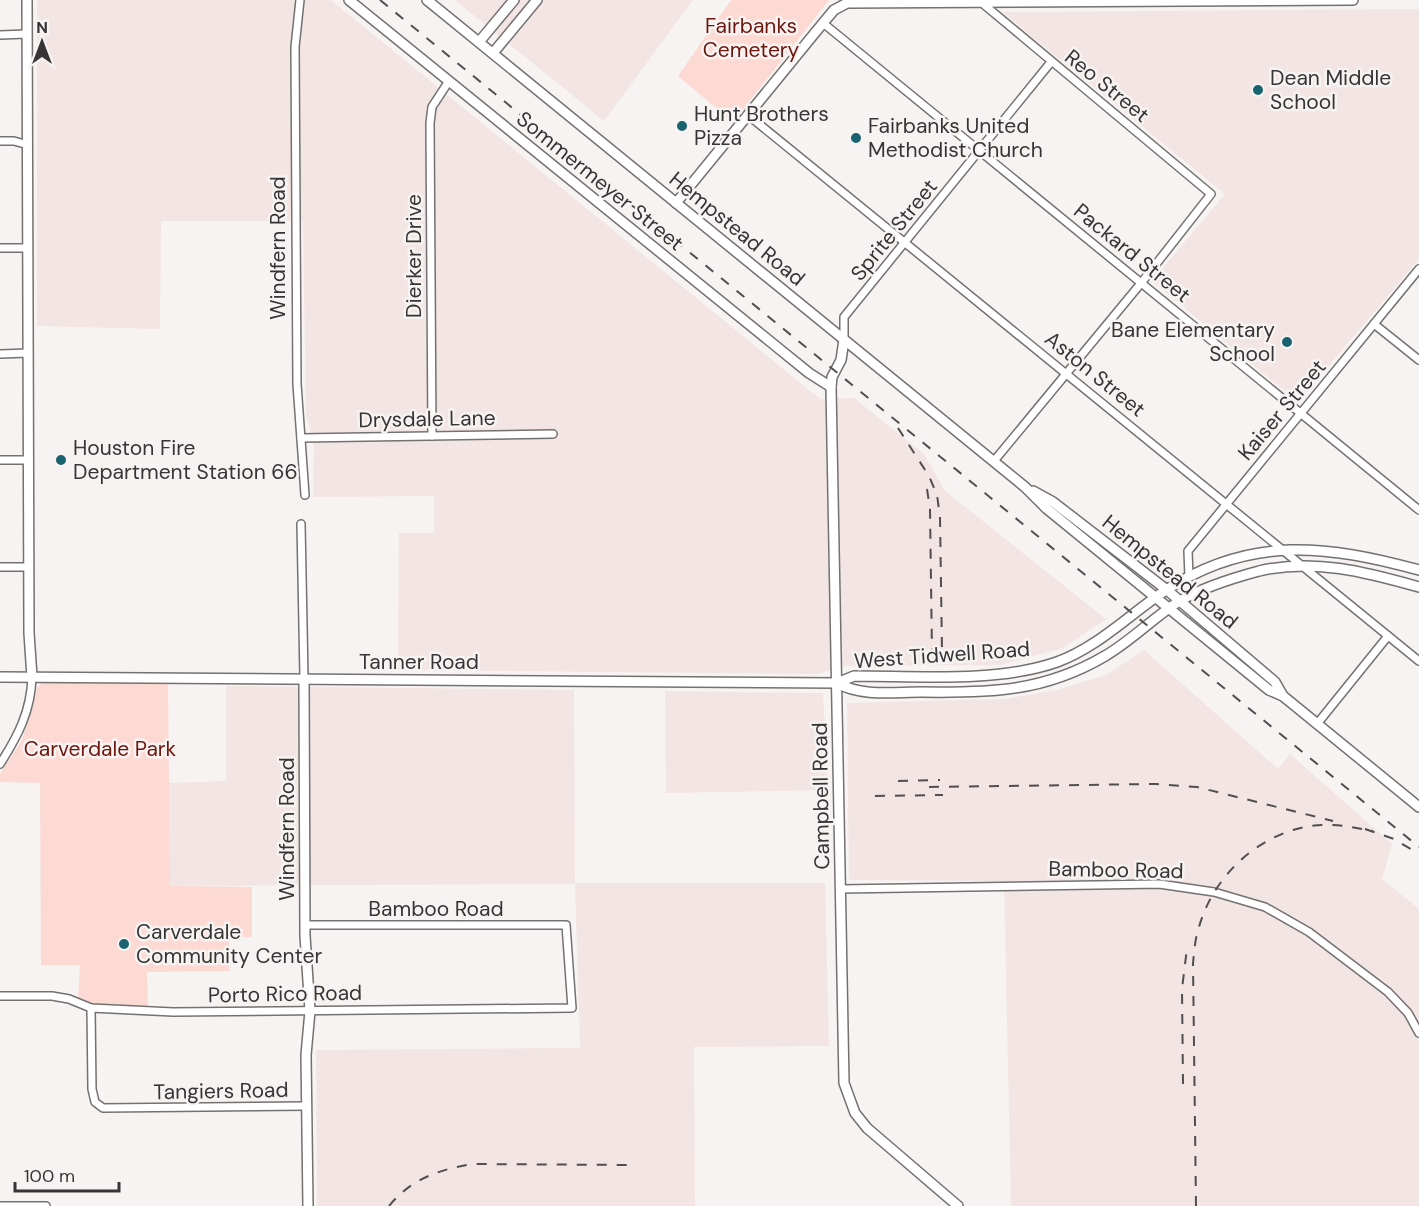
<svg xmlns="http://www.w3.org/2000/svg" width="1419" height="1206" font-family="'DM Sans',sans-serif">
<rect width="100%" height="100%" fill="#f7f3f2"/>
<g fill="#f2e5e3">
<polygon points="37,0 331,0 820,399 854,398 924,454 945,491 1106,619 1063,648 999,665 845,666 818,674 398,670 399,533 434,533 434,496 313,497 314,445 306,414 303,221 161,221 160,329 37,326"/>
<polygon points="455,0 693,0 604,121"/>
<polygon points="1419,9 1419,259 1298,402 1152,281 1225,194 1002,12"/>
<polygon points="1144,650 1278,769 1290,754 1392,844 1382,879 1419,909 1419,1206 1011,1206 1004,881 849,880 847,703 1005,699 1057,690 1106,675"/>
<polygon points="226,686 574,690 575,883 825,883 829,1046 694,1047 695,1206 317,1206 316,1050 580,1048 575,884 170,886 169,783 226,781"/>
<polygon points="665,691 823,693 828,790 666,793"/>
</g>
<g fill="#fcd9d3">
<polygon points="731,0 829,0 733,122 678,76"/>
<polygon points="168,681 170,886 252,887 252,937 229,937 229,971 147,972 148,1008 100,1005 78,999 80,965 41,965 40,783 0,782 0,774 22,740 37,688 42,682"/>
</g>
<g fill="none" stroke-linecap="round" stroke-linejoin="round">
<g stroke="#747170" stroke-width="10">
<g id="street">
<polyline points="300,0 295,47 297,384 305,495"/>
<polyline points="982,3 1211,194 1142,282 994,461"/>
<polyline points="823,23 1419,510"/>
<polyline points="0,35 27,34"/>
<polyline points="748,115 1419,661"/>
<polyline points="0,141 14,141 28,145"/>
<polyline points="0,248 28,248"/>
<polyline points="1374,324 1419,360"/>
<polyline points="844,340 844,317 1051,62"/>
<polyline points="0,354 28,353"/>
<polyline points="432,436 430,123 432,107 449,81"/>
<polyline points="301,438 553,434"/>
<polyline points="0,460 29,460"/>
<polyline points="301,524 304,678"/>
<polyline points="0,567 29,567"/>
<polyline points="1189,577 1188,551 1419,269"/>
<polyline points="1317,724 1388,636"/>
<path d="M0 764C18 736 31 711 32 677"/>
<polyline points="840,889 1159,884 1214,892 1265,907 1309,932 1388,992 1408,1013 1419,1033"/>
<polyline points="0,996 52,996 69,999 91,1008 173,1012 572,1008 566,925 306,925"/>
<polyline points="91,1008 92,1089 95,1102 103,1108 307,1106"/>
<polyline points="0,1206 46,1206"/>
</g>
</g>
<g stroke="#747170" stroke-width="12">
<g id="secondary">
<polyline points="27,0 29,633 32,677"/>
<polyline points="349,0 809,373 831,387"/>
<polyline points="427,0 1025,487 1046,508 1269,690 1283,696"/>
<polyline points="479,42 514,0"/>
<polyline points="493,53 537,0"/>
<polyline points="676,203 823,23 834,10 847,3 1353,0"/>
<polyline points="844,340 841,360 832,377 831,387 844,1083 855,1113 867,1128 958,1206"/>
<polyline points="1033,491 1053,502 1167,590 1275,682 1283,696 1419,807"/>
<path d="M0 677 837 683 854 676C917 676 997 683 1057 662 1098 647 1130 614 1166 590 1251 535 1327 545 1419 570"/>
<polyline points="304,678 305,936 310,1011 306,1055 308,1206"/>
<path d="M837 683C862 697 894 692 921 692 990 693 1044 692 1105 656 1131 641 1153 618 1178 602 1201 588 1233 578 1259 571 1314 558 1366 572 1419 587"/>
</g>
</g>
<use href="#street" stroke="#fff" stroke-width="7"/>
<use href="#secondary" stroke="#fff" stroke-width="9"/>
<g stroke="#504e4e" stroke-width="2" stroke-dasharray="10 10" stroke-linecap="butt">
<polyline points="380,0 1419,847"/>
<polyline points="898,428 929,476 937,495 940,517 942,651"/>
<polyline points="927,489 930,509 932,654"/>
<polyline points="898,781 940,780"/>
<polyline points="929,787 1156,784 1197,787 1333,821"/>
<polyline points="875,796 943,795"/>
<polyline points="1365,829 1394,839 1414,851"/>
<polyline points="1183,1084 1182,989 1187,948"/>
<path d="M389 1206C411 1179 440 1169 473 1164L633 1165"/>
<path d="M1196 1206 1193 964C1194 952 1195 939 1199 927 1214 873 1265 827 1323 825 1340 824 1356 828 1373 831"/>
</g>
</g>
<g fill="#18636f" stroke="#f7f3f2" stroke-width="2">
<circle cx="1258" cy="90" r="6"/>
<circle cx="682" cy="126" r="6"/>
<circle cx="856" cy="138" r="6"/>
<circle cx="1287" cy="342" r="6"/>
<circle cx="61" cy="460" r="6"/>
<circle cx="124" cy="944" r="6"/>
</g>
<g text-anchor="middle" stroke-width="5" stroke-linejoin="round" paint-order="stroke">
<g font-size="21" fill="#6d160d" stroke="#f7f3f2">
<text x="751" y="33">Fairbanks<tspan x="751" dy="24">Cemetery</tspan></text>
<text x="100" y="756">Carverdale Park</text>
</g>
<g font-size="21" fill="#363434" stroke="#f7f3f2" text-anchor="start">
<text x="1270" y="85">Dean Middle<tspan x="1270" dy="24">School</tspan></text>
<text x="694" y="121">Hunt Brothers<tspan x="694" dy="24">Pizza</tspan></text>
<text x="868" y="133">Fairbanks United<tspan x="868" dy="24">Methodist Church</tspan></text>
<text x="1275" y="337" text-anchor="end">Bane Elementary<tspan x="1275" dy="24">School</tspan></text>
<text x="73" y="455">Houston Fire<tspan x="73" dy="24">Department Station 66</tspan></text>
<text x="136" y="939">Carverdale<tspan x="136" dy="24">Community Center</tspan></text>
</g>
<g font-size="21" fill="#363434" stroke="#f7f3f2">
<text transform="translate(1107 86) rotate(39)" y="7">Reo Street</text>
<text transform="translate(600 181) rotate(39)" y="7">Sommermeyer Street</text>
<text transform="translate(737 229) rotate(39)" y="7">Hempstead Road</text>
<text transform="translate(894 230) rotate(-51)" y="7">Sprite Street</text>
<text transform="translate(278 248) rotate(-90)" y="7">Windfern Road</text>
<text transform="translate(1132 253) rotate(39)" y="7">Packard Street</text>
<text transform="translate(414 256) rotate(-90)" y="7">Dierker Drive</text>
<text transform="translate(1095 374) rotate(39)" y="7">Aston Street</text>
<text transform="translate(1282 410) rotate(-50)" y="7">Kaiser Street</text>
<text transform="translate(427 419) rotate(-1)" y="7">Drysdale Lane</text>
<text transform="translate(1170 572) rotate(39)" y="7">Hempstead Road</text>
<text transform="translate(942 655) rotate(-4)" y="7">West Tidwell Road</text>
<text x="419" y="669">Tanner Road</text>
<text transform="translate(821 796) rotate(-91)" y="7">Campbell Road</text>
<text transform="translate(287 829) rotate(-90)" y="7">Windfern Road</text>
<text transform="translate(1116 870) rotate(1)" y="7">Bamboo Road</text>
<text x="436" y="916">Bamboo Road</text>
<text transform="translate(285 994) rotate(-1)" y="7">Porto Rico Road</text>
<text transform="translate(221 1091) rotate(-1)" y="7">Tangiers Road</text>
</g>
</g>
<g transform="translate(42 42)" stroke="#f7f3f2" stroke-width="4.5" paint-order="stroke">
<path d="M0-4.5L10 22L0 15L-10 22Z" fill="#363434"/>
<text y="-9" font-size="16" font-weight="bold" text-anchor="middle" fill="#363434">N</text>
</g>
<path d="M15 1182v9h104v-9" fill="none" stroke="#363434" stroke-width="3"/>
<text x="24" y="1182" font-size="18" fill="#363434" stroke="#f7f3f2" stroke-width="4.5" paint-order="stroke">100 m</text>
</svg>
